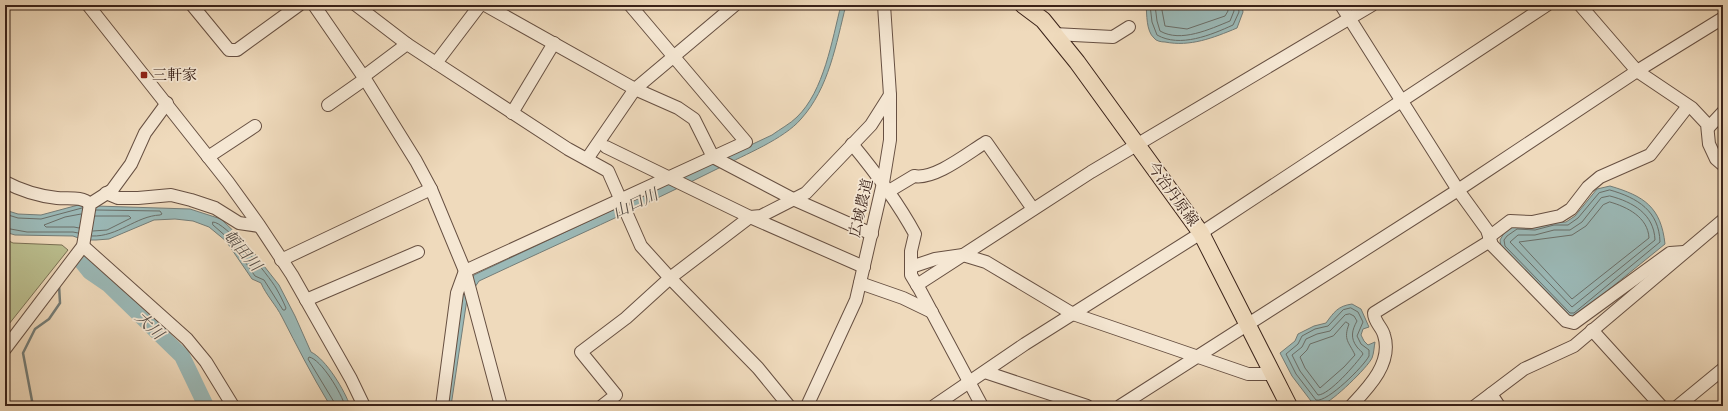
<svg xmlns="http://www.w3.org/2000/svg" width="1728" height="411" font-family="'EB Garamond','Noto Serif JP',serif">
<rect width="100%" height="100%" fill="#efdabc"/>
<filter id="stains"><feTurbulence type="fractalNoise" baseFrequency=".005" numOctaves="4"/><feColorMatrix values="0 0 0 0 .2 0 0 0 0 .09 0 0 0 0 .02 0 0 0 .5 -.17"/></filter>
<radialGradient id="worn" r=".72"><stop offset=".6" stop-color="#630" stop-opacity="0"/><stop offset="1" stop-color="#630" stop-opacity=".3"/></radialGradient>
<polygon fill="#bbbf8f" stroke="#7a7054" points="5,239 13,243 62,245 68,250 5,329"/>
<g fill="#9bb9b7" stroke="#747d78">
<path d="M841 5H846C836 44 829 88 801 119 784 139 744 155 721 167 641 207 560 243 479 281L467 299 451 406H445L462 296 474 275 772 135C780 129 790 124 797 117 824 91 832 40 841 5Z"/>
<path d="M1146 5H1242L1243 12 1237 28C1213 38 1190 47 1165 42 1161 42 1156 41 1154 38 1146 31 1147 14 1146 5Z"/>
<path d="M1610 186C1644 196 1661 207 1665 244L1575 317H1568L1501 247 1500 240 1504 233 1516 225 1566 222 1575 216 1597 189Z"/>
<path d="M82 204 96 206 190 209 221 219 246 243 279 285 295 316 311 352C326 359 345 391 350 406H332L328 402C311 374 297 346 282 317 276 305 266 295 261 283L252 279 226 241 209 227 193 221 175 219 154 220 109 239 96 240H84L73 236 15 235 5 232V210L18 214 41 215Z"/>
<path d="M1352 304 1361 309 1369 327 1363 329 1361 335 1364 341 1368 345 1375 342C1374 347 1374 353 1372 358 1368 367 1332 402 1323 404 1319 405 1314 404 1311 401L1292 376 1280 353 1295 341 1298 334 1314 326 1326 323C1334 312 1338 306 1352 304Z"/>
</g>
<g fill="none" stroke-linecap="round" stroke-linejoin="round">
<g stroke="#6a6e68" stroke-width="1">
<path d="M1150 5 1152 22 1157 35C1180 48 1211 35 1233 25L1239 12 1238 5"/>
<path d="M1155 5 1157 21 1160 31C1181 43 1210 29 1230 21L1234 11 1233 5"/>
<polyline points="1161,5 1165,26 1187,29 1225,16 1228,11 1227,5"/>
<path d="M1610 190C1638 198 1659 211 1660 242L1574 313H1570L1505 246 1504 240 1507 236 1517 229 1535 230 1554 225H1568L1578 218 1599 193Z"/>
<path d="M1610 196C1633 202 1654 214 1655 240L1572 307 1510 242 1518 235H1535L1554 230H1570L1582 222 1601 198Z"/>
<path d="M1610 202C1627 207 1648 217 1649 238L1572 299 1519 242 1572 235 1586 226 1603 205Z"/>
<polyline points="5,214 18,218 41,219 82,208"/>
<path d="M213 222C225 221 269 276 276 288 280 295 283 301 286 308L285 310H283L264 280 255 276 229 239 213 225Z"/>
<polyline points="5,228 27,232 73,232 78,233"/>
<polyline points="79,228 74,227 46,227 44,225 65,217 81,214"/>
<polyline points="93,231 107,230 131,218 129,216 95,216"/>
<path d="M92 236C118 237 136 216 160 215L162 214 160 211 96 210"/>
<path d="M1351 308 1358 312 1363 322 1357 336 1361 344 1369 350C1369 351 1369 354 1369 356 1364 366 1327 403 1316 400L1296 374 1286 354 1298 344 1302 336 1315 329 1328 326 1343 310Z"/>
<path d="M1350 314 1354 316 1357 321C1352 330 1350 338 1357 347 1359 350 1362 351 1363 354 1356 364 1329 395 1318 395L1300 371 1292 355 1302 347 1306 339 1317 334 1330 331 1345 315Z"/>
<path d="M1346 322 1349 324C1343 340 1349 342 1355 355L1344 367 1320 388 1305 368 1300 357 1307 350 1310 344 1333 336Z"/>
<path d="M334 406V402L308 359 309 357C321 359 342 394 345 406"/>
</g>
<polyline stroke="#747d78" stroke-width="2.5" points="33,406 23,353 35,329 49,319 60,303 59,285"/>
<polyline stroke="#9bb9b7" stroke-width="16" points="78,257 90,272 109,285 182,356 206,406"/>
<g stroke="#675042" stroke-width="14">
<g id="minor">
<polyline points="88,5 228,182 259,225 292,275 351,379 364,406"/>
<polyline points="192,5 229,50 237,50 299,5"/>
<polyline points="314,5 365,79 416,161 431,189 465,271 501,406"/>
<polyline points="356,5 407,44"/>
<polyline points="485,5 635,89 678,108 694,119 713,157 793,199 872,234"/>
<polyline points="1341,5 1458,190 1487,230 1492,245 1566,321 1574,323 1670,253 1684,252"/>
<polyline points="1580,5 1637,71 1692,108 1707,124 1709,144 1716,159 1723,165"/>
<polyline points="1054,34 1113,37 1129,27"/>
<polyline points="436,63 568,149 608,171 641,246 670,278 758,368 789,406"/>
<polyline points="363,77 407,44 436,63 480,5"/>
<polyline points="328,105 365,79"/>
<polyline points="512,113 554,43"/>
<polyline points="1709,127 1723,112"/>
<path d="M852 144C876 173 897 201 915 234L911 251V275L920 290 982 406"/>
<polyline points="606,147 750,217 864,267"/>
<polyline points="208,157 255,126"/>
<polyline points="587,159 635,89 735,5"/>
<path d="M5 182C20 190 39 196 57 198 68 199 82 196 90 204"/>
<path d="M889 191 914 176C935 180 968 153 986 142L1033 209"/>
<polyline points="106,193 118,198 138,198 171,195 191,200 215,208 239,223 259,226"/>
<polyline points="1489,237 1510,221 1532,222 1560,216 1571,209 1588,187 1600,177 1650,155 1688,106"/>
<polyline points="83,246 187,339 206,362 233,406"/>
<polyline points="281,260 431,189"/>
<polyline points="911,267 935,259 963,255 986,262 1073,314 1248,374 1273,374"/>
<polyline points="860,283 903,298 932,312"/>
<polyline points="917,285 1091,172 1372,5"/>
<polyline points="306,300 418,252"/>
<polyline points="1592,330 1661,406"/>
<polyline points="5,349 83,246 90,204 112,190 131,164 145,133 167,103"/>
<polyline points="985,372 1087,406"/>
<polyline points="1491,394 1499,406"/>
<polyline points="442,406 457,293 465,271 746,142 630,5"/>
<polyline points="602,406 616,395 581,352 626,318 670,278 750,217 761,216 806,193 871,125 890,95"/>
<polyline points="807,406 856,300 883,183 890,140 890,95 884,5"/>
<polyline points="934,406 1025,344 1201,233 1547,5"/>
<polyline points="1120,406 1458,190 1637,71 1723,18"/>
<path d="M1351 406C1368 388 1393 363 1384 335 1382 327 1374 322 1374 313L1490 241"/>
<polyline points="1475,406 1524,369 1574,346 1723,220"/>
<polyline points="1678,406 1723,369"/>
</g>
</g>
<g stroke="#3a2219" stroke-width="18">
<polyline id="major" points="1023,5 1043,20 1077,62 1201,233 1289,406"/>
</g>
<use href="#minor" stroke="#f5e7d3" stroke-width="12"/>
<use href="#major" stroke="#efdabc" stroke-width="16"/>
</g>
<rect fill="#8f2418" stroke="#f5e7d3" stroke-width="1.5" x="140" y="71" width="8" height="8" rx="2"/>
<g text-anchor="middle" stroke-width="3.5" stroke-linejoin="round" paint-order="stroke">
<g font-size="15" fill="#3a2219" stroke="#f5e7d3" text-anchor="start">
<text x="152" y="80">三軒家</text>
</g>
<g font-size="15" fill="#3a2219" stroke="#f5e7d3">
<text transform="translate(1173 194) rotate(54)" y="5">今治丹原線</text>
<text transform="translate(861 208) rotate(-77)" y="5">広域農道</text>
</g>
<g font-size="16" font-style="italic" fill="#574f48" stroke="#f5e7d3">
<text transform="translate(635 203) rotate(-25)" y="6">山口川</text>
<text transform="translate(243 250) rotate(49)" y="6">頓田川</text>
<text transform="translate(150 325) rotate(44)" y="6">大川</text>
</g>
</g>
<rect width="1728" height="411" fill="none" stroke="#efdabc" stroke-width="20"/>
<rect x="6" y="6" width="1716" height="399" fill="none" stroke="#3a2219" stroke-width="2"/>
<rect x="10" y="10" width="1708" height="391" fill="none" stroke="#3a2219"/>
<rect width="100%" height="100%" filter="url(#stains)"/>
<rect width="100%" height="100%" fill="url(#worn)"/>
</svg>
